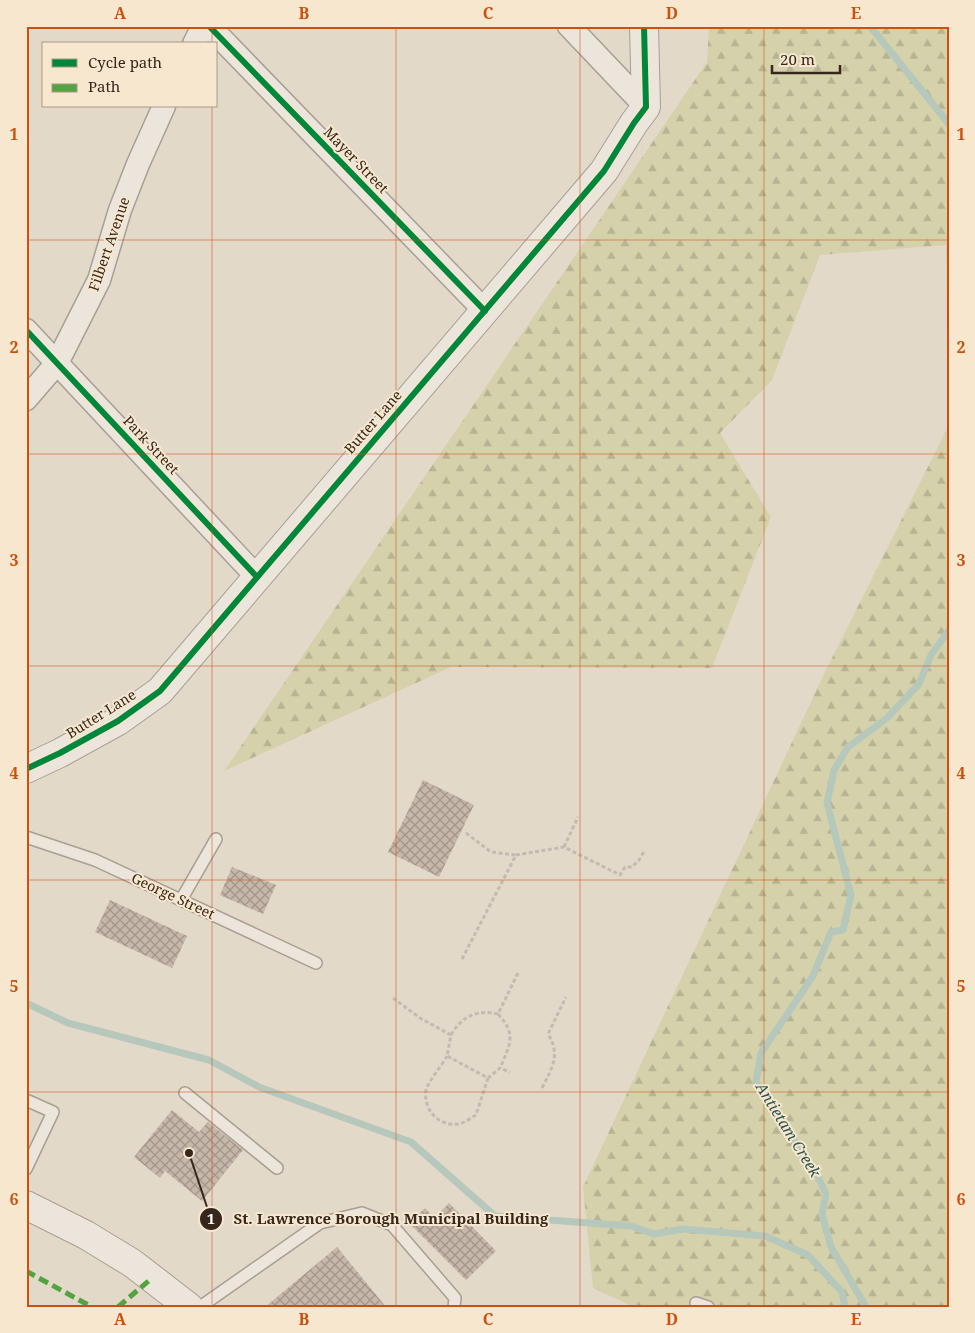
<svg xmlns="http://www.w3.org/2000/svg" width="975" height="1333" font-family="'Noto Serif',serif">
<defs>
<pattern id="forest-firs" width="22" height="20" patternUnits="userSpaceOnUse" patternTransform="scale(1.25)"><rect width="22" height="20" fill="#d5d2ab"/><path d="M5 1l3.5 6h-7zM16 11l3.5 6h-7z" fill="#b7b493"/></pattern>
<pattern id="building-cross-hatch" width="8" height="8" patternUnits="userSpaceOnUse" patternTransform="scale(1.25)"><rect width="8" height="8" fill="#c7b7aa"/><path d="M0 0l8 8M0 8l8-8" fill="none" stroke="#a2958a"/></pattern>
</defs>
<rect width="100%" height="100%" fill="#e3d9c9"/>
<polygon fill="url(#forest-firs)" points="709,26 949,26 949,1307 634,1307 593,1288 583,1187 825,672 948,427 946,245 820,255 772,380 720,433 771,517 712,668 451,667 224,771 707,62"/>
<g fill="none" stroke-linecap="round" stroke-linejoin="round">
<g stroke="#b6c8bb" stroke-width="7">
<polyline points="870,26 949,124"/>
<polyline points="26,1003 68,1023 209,1060 259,1087 411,1142 495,1216 631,1226 654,1234 684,1229 765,1236 808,1255 842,1292 845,1307"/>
<polyline points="866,1307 831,1247 822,1214 826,1194 819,1179 756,1082 761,1053 813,976 831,932 843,930 851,895 827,803 834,770 848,747 887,718 919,684 931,655 949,630"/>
</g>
</g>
<g fill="url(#building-cross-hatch)">
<polygon points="423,780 474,805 439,877 388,852"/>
<polygon points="232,867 276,885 263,914 220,895"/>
<polygon points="110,900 187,936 172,968 95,932"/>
<polygon points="172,1110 199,1132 208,1122 243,1150 202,1201 165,1171 160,1178 134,1157"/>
<polygon points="449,1203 496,1251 466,1280 409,1223 425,1208 434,1218"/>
<polygon points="337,1247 386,1307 265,1307"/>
</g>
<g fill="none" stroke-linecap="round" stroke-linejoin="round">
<g stroke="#a89e93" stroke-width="14">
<g id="service">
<polyline points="26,837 95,860 316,963"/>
<polyline points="181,900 216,839"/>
<polyline points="185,1093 277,1168"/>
<polyline points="26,1100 53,1112 26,1169"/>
<polyline points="696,1303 708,1307"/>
<polyline points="200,1307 320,1223 362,1213 392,1225 455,1298 454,1307"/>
</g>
</g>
<g stroke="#a89e93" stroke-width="25">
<g id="minor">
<polyline points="209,26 485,311"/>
<polyline points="569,26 646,107"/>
<polyline points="194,44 203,26"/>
<polyline points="26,330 257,577"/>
<polyline points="26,399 57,363 99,280 120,210 138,164 164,106"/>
</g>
</g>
<g stroke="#a89e93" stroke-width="30">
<g id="tertiary">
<polyline points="26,769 60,753 118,721 160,691 604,171 634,123 646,107 644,26"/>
<polyline points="26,1205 86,1235 132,1263 189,1307"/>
</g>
</g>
<g stroke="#c3bbb2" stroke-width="3" stroke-dasharray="4 2.5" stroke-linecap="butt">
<polyline points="466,833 491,852 516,855"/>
<polyline points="564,847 578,817"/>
<polyline points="462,959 516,855 564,847 620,875 625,867 632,867 639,860 645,850"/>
<polyline points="393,998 420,1018 451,1035 447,1056 488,1078 500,1068 510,1072"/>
<path d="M498 1014C517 1034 510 1045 500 1068"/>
<path d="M451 1035C462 1016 477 1009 498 1014L518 973"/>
<path d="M447 1056C442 1065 428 1082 426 1090 423 1110 439 1127 459 1124 464 1123 471 1118 476 1115L488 1078"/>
<path d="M542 1088C552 1068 561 1055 548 1034L566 997"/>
</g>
<use href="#service" stroke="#ebe5db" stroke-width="11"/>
<use href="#minor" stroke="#ebe5db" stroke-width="22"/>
<use href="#tertiary" stroke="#ebe5db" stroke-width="28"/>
<g stroke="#53a341" stroke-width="5" stroke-dasharray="10 5" stroke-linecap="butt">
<polyline points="26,1271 92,1307"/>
<polyline points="118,1307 152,1278"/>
</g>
<g stroke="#f6e7ce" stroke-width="9">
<g id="cycleway">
<polyline points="209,26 485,311"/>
<polyline points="26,330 257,577"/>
<polyline points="26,769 60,753 118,721 160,691 604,171 634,123 646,107 644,26"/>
</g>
</g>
<use href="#cycleway" stroke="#00873e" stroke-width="6"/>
</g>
<path fill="none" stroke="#cd510e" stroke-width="1" stroke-opacity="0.55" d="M212 26V44M396 26V1307M580 26V1307M764 26V1307M212 106V1307M26 240H949M26 454H949M26 666H949M26 880H949M26 1092H949"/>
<g text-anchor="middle" stroke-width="4" stroke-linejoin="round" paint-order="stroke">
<g font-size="14" fill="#36261c" stroke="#f6e7ce">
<text transform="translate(356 160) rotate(46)" y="5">Mayer Street</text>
<text transform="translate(109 244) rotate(-71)" y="5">Filbert Avenue</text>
<text transform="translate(373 422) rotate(-49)" y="5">Butter Lane</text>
<text transform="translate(151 445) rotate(47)" y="5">Park Street</text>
<text transform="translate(101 714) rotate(-32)" y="5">Butter Lane</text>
<text transform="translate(173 896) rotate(25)" y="5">George Street</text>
</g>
<g font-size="15" font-style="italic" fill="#2a5650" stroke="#f6e7ce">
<text transform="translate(788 1130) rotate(58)" y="5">Antietam Creek</text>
</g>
</g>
<path fill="none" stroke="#36261c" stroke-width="2" d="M189 1153L211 1219"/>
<g fill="#36261c" stroke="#f6e7ce" stroke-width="2">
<circle cx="189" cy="1153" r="5"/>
<circle cx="211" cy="1219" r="12"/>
</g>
<g font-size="15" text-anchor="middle" font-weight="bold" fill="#fff">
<text x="211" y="1224">1</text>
</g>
<g font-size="15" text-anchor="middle" font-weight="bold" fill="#36261c" stroke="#f6e7ce" stroke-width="4" stroke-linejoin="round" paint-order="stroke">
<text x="391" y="1224">St. Lawrence Borough Municipal Building</text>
</g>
<rect width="975" height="1333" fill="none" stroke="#f6e7ce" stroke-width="55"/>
<rect x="42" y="42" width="175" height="65" fill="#f6e7ce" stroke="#a99a87"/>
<rect x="52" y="59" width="25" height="8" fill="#00873e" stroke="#a99a87"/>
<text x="88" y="68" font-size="15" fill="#36261c">Cycle path</text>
<rect x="52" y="84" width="25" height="8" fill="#53a341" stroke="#a99a87"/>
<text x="88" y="92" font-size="15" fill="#36261c">Path</text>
<path d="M772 65v8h68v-8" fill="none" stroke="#36261c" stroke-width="2.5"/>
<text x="780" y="65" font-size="15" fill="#36261c" stroke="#f6e7ce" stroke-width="4" paint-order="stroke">20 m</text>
<rect x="28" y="28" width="920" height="1278" fill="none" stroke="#cd510e" stroke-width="2"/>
<g font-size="16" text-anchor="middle" font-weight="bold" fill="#cd510e">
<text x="120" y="19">A</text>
<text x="304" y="19">B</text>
<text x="488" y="19">C</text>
<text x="672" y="19">D</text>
<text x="856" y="19">E</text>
<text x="14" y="140">1</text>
<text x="961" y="140">1</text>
<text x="14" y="353">2</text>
<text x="961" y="353">2</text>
<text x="14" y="566">3</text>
<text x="961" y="566">3</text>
<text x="14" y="779">4</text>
<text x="961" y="779">4</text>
<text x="14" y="992">5</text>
<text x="961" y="992">5</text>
<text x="14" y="1205">6</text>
<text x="961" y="1205">6</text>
<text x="120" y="1325">A</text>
<text x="304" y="1325">B</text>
<text x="488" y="1325">C</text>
<text x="672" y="1325">D</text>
<text x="856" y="1325">E</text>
</g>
</svg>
